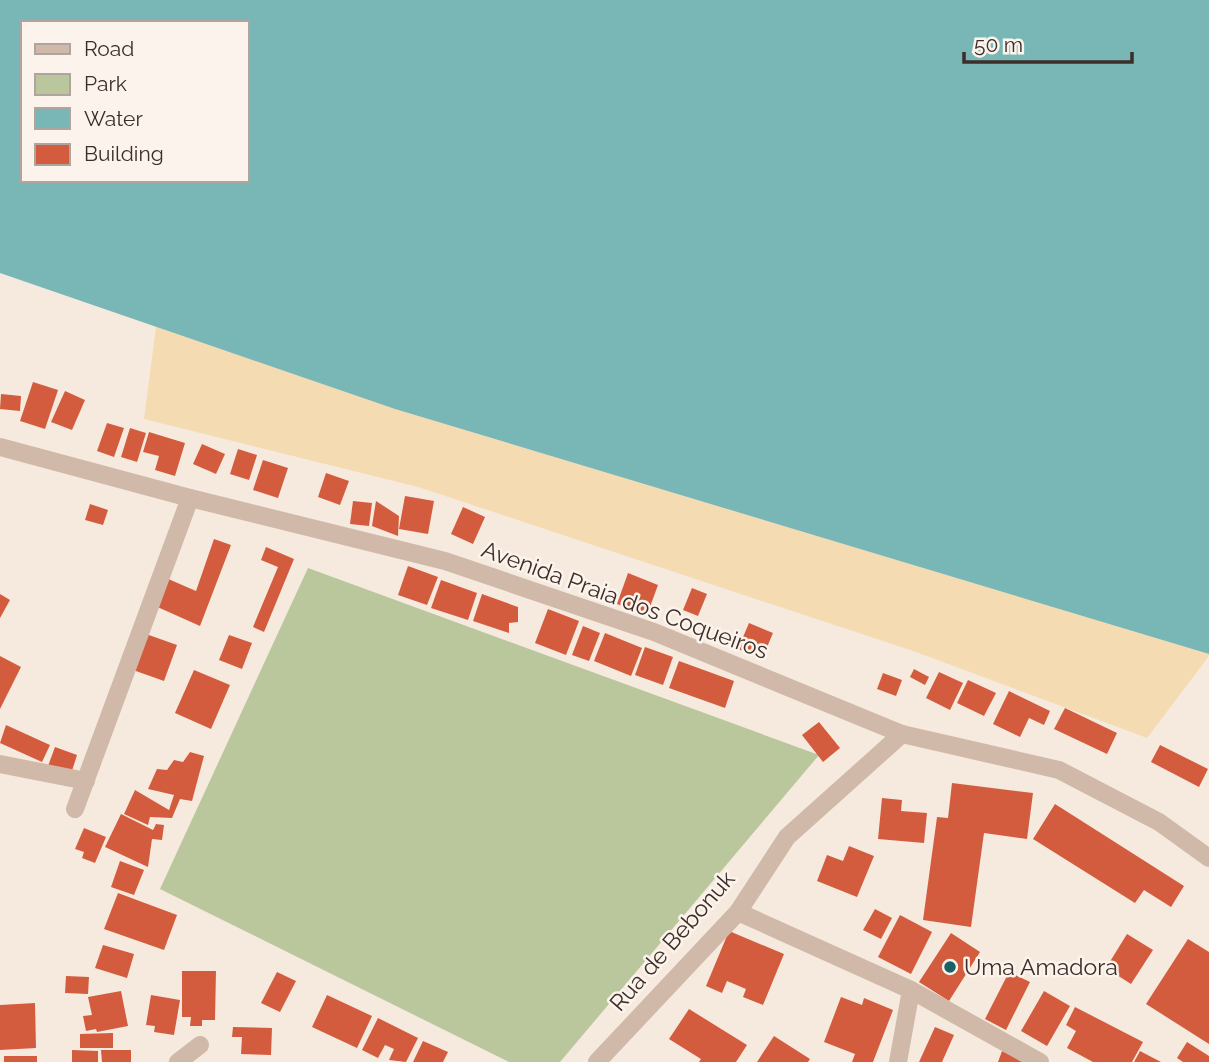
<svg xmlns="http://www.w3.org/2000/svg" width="1209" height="1062" font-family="Raleway,sans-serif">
<rect width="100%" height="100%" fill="#f6eade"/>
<polygon fill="#bac79c" points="308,568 819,755 560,1062 509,1062 160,889"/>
<polygon fill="#f4dbb2" points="156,327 395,409 1209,654 1209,656 1147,738 916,652 418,487 144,419"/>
<path fill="#79b7b7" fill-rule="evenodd" d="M0 0H1209V654L395 409 0 273ZM23 23H247V180H23Z"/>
<g fill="#d45c3e">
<polygon points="33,382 58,390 45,429 20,421"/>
<polygon points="65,391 85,400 72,430 51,422"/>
<polygon points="1,394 21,396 20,411 0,409"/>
<polygon points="107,423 124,428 114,457 97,451"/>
<polygon points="130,428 146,433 137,462 121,457"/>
<polygon points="149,432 185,443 175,476 155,470 159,456 143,452"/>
<polygon points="202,444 225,454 216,474 193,464"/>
<polygon points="238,449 257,455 249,480 230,474"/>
<polygon points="263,460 288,468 278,498 253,490"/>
<polygon points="326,473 349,481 340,505 318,497"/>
<polygon points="405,496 434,501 428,534 399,529"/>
<polygon points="353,501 372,503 369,526 350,524"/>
<polygon points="376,501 399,516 398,536 372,526"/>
<polygon points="90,504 108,510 103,525 85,520"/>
<polygon points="463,507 485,517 473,544 451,534"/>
<polygon points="214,539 231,545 200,626 153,605 166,578 196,591"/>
<polygon points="266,547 294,559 264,632 253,627 278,567 261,560"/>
<polygon points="408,566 438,577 427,605 398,595"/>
<polygon points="628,573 658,585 647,615 617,604"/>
<polygon points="441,580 477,593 468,620 431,608"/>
<polygon points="692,588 707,594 698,616 683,610"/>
<polygon points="0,594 10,600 0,618"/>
<polygon points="482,594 518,607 518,622 509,623 509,633 473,621"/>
<polygon points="548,609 579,621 566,655 535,643"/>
<polygon points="749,623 773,633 762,659 738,649"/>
<polygon points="583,626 600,633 589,661 572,655"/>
<polygon points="605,633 642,648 631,676 594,661"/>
<polygon points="146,634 177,645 164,681 133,670"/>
<polygon points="229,635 252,643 242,669 219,660"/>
<polygon points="645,647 673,657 663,685 635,675"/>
<polygon points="0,656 21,667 0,709"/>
<polygon points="679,661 734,681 725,708 669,688"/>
<polygon points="914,669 929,677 925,685 910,677"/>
<polygon points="194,670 230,685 211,729 175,713"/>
<polygon points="939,672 963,683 950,710 926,698"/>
<polygon points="883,673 902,680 896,696 877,689"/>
<polygon points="968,680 996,693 984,716 957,703"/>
<polygon points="1009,691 1050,711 1044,725 1029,718 1020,737 993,724"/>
<polygon points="1065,708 1117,733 1107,754 1054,729"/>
<polygon points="819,722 840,748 823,762 802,735"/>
<polygon points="6,725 50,745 42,762 0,743"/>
<polygon points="1160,745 1208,769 1199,787 1151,762"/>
<polygon points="55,747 77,755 71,774 48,766"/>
<polygon points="190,752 204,756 192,801 180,799 172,818 150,817 148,825 124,814 135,790 169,810 174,795 148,789 157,769 167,770 174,760 183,762"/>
<polygon points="952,783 1033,793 1027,839 984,833 971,927 923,920 937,817 948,818"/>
<polygon points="882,798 902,800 901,811 927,813 924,843 878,839"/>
<polygon points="1055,804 1184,886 1171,907 1144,890 1135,903 1033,839"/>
<polygon points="121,814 153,830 156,824 164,825 162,840 152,839 148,867 105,847"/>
<polygon points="84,828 106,837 95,863 82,858 84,852 75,849"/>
<polygon points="849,846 874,856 857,897 817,881 827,855 843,861"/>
<polygon points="120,861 144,870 134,895 111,887"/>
<polygon points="118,893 177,915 164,950 104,929"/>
<polygon points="875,909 892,918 881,939 863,930"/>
<polygon points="900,915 932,932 911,974 878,957"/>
<polygon points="729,931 784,954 763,1005 743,997 746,989 727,981 722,993 706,986"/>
<polygon points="951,933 980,952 949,1001 919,982"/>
<polygon points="1127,934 1153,950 1131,984 1106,968"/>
<polygon points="1188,939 1209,952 1209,1044 1146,1004"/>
<polygon points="103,945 134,954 127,978 95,968"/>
<polygon points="182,971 216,971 215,1020 202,1020 202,1026 190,1026 191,1017 182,1017"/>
<polygon points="277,972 296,981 280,1012 261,1003"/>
<polygon points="1009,972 1030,982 1006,1030 985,1019"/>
<polygon points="66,976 89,977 88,994 65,993"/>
<polygon points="121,991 128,1026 97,1032 96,1029 86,1031 83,1016 92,1015 88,997"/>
<polygon points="1044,991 1070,1006 1047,1046 1021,1031"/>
<polygon points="151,995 180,1000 174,1035 154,1032 155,1026 146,1025"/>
<polygon points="327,995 372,1016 357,1048 312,1027"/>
<polygon points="841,997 862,1005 864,998 893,1010 873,1062 852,1062 855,1054 824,1042"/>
<polygon points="35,1003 36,1048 0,1050 0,1005"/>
<polygon points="1075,1007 1143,1042 1132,1062 1093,1062 1067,1048 1076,1031 1066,1025"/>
<polygon points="689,1009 747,1045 736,1062 699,1062 701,1059 669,1039"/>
<polygon points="378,1018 418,1038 406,1062 389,1060 394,1049 385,1045 378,1058 362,1050"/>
<polygon points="233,1027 272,1028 271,1055 241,1054 242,1037 232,1037"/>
<polygon points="935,1027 954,1035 942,1062 919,1062"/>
<polygon points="113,1033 113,1048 80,1048 80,1034"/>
<polygon points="774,1036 810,1059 808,1062 757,1062"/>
<polygon points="423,1041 448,1052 443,1062 413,1062"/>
<polygon points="1187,1042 1209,1056 1209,1062 1183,1062 1177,1058"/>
<polygon points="72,1050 98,1051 98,1062 72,1062"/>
<polygon points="101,1050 131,1050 131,1062 102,1062"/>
<polygon points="1002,1051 1027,1062 998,1062"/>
<polygon points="1140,1051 1161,1062 1134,1062"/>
<rect x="4" y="1056" width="33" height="6"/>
</g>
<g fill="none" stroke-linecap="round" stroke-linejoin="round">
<g stroke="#d0b9a8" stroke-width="18">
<polyline points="0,447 190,498 445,561 654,632 902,734 1059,770 1159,822 1209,858"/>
<polyline points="0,764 86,781"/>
<polyline points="75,809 190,498"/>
<polyline points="738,912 911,990 1040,1062"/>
<polyline points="178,1062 200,1045"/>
<polyline points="597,1062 738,912 787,837 902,734"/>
<polyline points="898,1062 911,990"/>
</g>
</g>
<circle fill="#186263" stroke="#fcf4ec" stroke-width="2.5" cx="950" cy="967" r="7"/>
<g text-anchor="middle" stroke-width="5" stroke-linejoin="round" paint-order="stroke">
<g font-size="23" fill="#3c2e29" stroke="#fcf4ec">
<text transform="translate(625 600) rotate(20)" y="8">Avenida Praia dos Coqueiros</text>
<text transform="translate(672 941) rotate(-49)" y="8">Rua de Bebonuk</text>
</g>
<g font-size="23" fill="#3c2e29" stroke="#fcf4ec" text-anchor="start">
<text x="964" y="975">Uma Amadora</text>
</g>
</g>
<rect x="21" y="21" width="228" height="161" fill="#fcf4ec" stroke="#afa59e" stroke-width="2"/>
<rect x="35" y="44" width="35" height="10" fill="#d0b9a8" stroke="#afa59e" stroke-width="2"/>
<text x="84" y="56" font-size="21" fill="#3c2e29">Road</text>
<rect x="35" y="74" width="35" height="21" fill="#bac79c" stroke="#afa59e" stroke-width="2"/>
<text x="84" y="91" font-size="21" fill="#3c2e29">Park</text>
<rect x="35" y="108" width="35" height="21" fill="#79b7b7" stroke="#afa59e" stroke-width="2"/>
<text x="84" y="126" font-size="21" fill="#3c2e29">Water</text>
<rect x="35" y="144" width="35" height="21" fill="#d45c3e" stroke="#afa59e" stroke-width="2"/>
<text x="84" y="161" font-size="21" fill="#3c2e29">Building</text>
<path d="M964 52v10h168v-10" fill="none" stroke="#3c2e29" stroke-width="3.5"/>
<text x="974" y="52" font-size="21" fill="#3c2e29" stroke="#fcf4ec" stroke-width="5" paint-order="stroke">50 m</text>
</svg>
